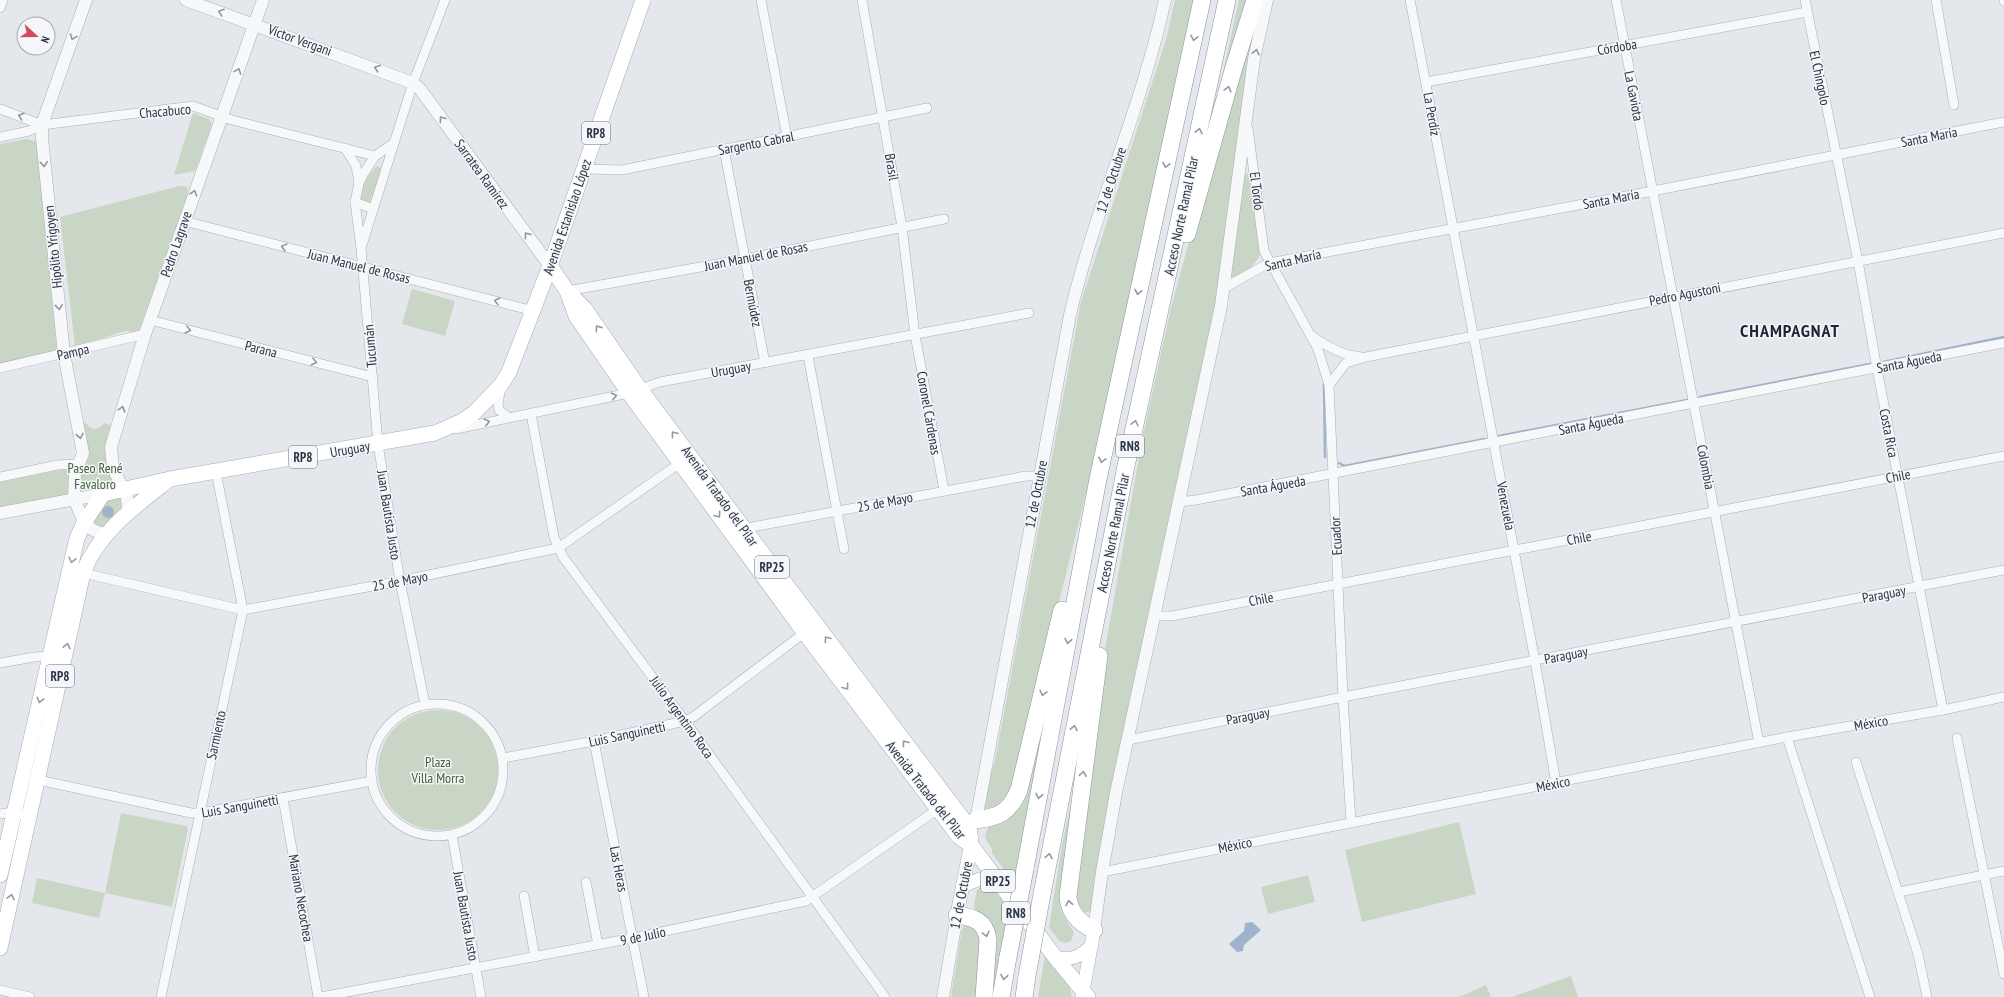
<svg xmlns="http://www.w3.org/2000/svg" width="2004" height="997" font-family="'PT Sans Narrow',sans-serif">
<rect width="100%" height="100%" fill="#e4e7ec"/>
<g fill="#c9d6c5">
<polygon points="1175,0 1194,0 1121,343 1081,514 1009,802 989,811 984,808 985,793 995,761 1081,302 1166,40"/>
<polygon points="1239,0 1253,0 1211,127"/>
<polygon points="1257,22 1220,284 1153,590 1138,676 1092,911 1081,913 1073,897 1101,672 1142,440 1171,308 1187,249 1224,120"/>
<polygon points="193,113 209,119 212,124 195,171 174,175"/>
<polygon points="26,139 35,141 39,145 45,227 57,351 0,363 0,144"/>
<path d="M377 166 381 168 382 173 369 203 361 200C360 187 368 175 377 166Z"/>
<path d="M1247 173 1251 175 1261 251C1258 262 1245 276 1232 277L1230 275 1244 176Z"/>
<polygon points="179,186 187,187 188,195 139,330 134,333 126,331 75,346 60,217"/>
<polygon points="412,289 455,301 445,336 402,324"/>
<path d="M83 423H86C91 431 99 430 104 423L114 426 112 486 83 493 79 492Z"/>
<polygon points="65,469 68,472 69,495 0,510 0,482"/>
<polygon points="118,497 121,499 123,507 104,527 102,528 93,522 103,501"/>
<path d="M1051 681 1017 888 992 853V849L985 838C987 823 993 823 1007 816Z"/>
<circle cx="438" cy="770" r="60"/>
<polygon points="1074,790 1060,903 1061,911 1074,933 1071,941 1066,943 1059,941 1049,927 1062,845"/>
<polygon points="121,813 186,826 188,829 172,907 105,893 99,918 32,903 37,878 105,893"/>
<polygon points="1459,822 1476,894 1362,922 1345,850"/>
<polygon points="1308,875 1315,902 1268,914 1261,887"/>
<polygon points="986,884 992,886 1013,912 998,997 987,997 974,904 977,890"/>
<polygon points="967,924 982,933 981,997 951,997 961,935 963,928"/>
<polygon points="1045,955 1070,988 1072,997 1038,997"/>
<polygon points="1571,976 1578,997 1512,997"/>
<polygon points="1486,985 1491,997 1459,997"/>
</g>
<g fill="#9fb4cc">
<circle cx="108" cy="512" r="6"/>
<polygon points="1252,922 1261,930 1244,945 1243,951 1237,952 1229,944 1244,931 1245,923"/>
</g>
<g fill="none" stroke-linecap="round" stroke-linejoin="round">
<g stroke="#9fb4cc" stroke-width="2.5">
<polyline points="1883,362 2004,337"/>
<polyline points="1324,384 1325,457"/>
<polyline points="1700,397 1870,364"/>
<polyline points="1499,436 1687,400"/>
<polyline points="1339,463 1345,466 1485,439"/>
</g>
<g stroke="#a9aeb7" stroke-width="10">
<g id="minor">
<polyline points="761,0 787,137"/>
<polyline points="862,0 902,227 915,335 944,490"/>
<polyline points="1410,0 1535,661 1556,783"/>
<polyline points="1616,0 1759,743"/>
<polyline points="1805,0 1858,261 1877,369 1943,710"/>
<polyline points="1936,0 1954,105"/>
<polyline points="2004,0 2004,1"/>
<polyline points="0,8 3,0"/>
<polyline points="1426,82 1807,12"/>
<polyline points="0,109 42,125 193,106 232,120 375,156"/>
<polyline points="1248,128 1264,251 1318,349 1329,385 1343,697 1351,822"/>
<polyline points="0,137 29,131 42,125"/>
<polyline points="394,143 375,156 364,173 359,183 355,202 361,248 378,444 400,581 425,704"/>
<polyline points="345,148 356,166 359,183"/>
<polyline points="724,149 765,363"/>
<polyline points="584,169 622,170 927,108"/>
<polyline points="355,202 373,209"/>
<polyline points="184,221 534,311"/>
<polyline points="362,245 413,83 445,0"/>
<polyline points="1224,288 1269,263 1653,191 2004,122"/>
<polyline points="567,291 745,259 944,219"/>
<polyline points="150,320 373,377"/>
<path d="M1312 336C1326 346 1345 356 1362 357"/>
<polyline points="808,356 844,549"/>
<polyline points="0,368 145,334"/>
<polyline points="1329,385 1346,363 1366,357 2004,233"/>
<polyline points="501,387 498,404 499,410 508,417"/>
<polyline points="531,414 554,537 563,557 685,721 885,997"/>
<polyline points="456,429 629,393 660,382 1029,313"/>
<polyline points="0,477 57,465 78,464"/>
<polyline points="1178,502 1196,500 2004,343"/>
<polyline points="743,532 752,527 1026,476 1039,476"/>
<polyline points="83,573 243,610 400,581 558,548 683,461"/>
<polyline points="1155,616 1172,616 2004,456"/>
<polyline points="0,663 34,657 51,656"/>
<circle cx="437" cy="770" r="66"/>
<polyline points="1787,737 1870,997"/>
<polyline points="1957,738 2004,974"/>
<polyline points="1128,740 1343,697 2004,570"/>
<polyline points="594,741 644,997"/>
<polyline points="503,758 594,741 685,721 693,717 808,630"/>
<polyline points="1856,762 1918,954 1927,997"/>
<polyline points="34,779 191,813 200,813 372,781"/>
<polyline points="283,798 318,997"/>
<polyline points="0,814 13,812 29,816"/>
<polyline points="452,835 481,997"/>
<polyline points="1102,872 1787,737 1943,710 2004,697"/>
<polyline points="586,882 598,945"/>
<polyline points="1899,892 2004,871"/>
<polyline points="524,896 535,957"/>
<polyline points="0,990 30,997"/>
<polyline points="161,997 243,610 216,472"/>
<polyline points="321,997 633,938 806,901 938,809"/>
</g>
</g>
<g stroke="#a9aeb7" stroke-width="13">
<g id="tertiary">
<polyline points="86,0 46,113 42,125 42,138 64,354 83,453 75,474 74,498 84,523 93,530 106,535"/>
<polyline points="186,0 413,83 420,89 550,266"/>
<polyline points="128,511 127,497 113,468 111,447 145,334 263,0"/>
<polyline points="0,513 103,494"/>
<path d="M976 820 1070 315C1095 208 1142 107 1165 0"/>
<polyline points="1094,930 1102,872 1116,793 1221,306 1254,59 1267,0"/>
<polyline points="943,997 957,915"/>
</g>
</g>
<g stroke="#a9aeb7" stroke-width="14">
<g id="secondary">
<polyline points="962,886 980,879 994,876"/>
<polyline points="957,915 972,838"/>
<path d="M1055 957C1072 961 1080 957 1092 945"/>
<polyline points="1082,997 1094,930"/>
</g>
</g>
<g stroke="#a3abb8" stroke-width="16">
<g id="primary">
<polyline points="550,266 567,291 585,309 640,389 745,530 969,827 971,845"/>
<polyline points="567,291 576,316 629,393 804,632 953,829 959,837 971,845 1055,957 1088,997"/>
<polyline points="0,875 77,538 84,523 103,494 170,479 435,433 462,421 474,413 501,385 509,372 550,266 643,0"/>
<path d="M0 948 83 573C98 533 134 507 166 482"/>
</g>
</g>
<g stroke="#8b94a3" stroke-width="18">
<g id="motorway">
<polyline points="1187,234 1234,67 1255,0"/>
<path d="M976 820C999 817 1009 813 1019 790L1062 610"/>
<polyline points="1025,869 1098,479 1202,0"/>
<polyline points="1042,894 1126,466 1227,0"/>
<path d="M957 915C973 917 986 921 988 940L984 997"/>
<path d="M1094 930C1079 923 1069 913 1068 896L1099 656"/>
<polyline points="1001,997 1008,957"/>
<polyline points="1024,997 1027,976"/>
</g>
</g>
<use href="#minor" stroke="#f7f8fa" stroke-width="9"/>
<use href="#tertiary" stroke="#f7f8fa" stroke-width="12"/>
<use href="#secondary" stroke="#fff" stroke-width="13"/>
<use href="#primary" stroke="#fff" stroke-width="15"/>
<use href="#motorway" stroke="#fff" stroke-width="17"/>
<g stroke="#8b94a3" stroke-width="18" stroke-linecap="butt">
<g id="motorway-bridge">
<polyline points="1008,957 1025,869"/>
<polyline points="1027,976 1042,894"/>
</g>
</g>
<use href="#motorway-bridge" stroke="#fff" stroke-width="17"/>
</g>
<defs><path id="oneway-chevron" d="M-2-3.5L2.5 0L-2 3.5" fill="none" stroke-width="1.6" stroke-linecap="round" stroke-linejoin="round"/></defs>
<g stroke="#9196a0">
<use href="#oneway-chevron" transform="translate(221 12) rotate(-161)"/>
<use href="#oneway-chevron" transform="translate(73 37) rotate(110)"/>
<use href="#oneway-chevron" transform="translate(1256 52) rotate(-78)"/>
<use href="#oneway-chevron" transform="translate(377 68) rotate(-160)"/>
<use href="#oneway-chevron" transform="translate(238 71) rotate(-70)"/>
<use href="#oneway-chevron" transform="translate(21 116) rotate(-161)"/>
<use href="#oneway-chevron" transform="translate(442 119) rotate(-126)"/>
<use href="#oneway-chevron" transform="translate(44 164) rotate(84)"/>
<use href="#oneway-chevron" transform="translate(194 193) rotate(-71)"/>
<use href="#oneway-chevron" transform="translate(527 235) rotate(-126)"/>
<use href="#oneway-chevron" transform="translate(284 247) rotate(-165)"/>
<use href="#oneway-chevron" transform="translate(497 301) rotate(-166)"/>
<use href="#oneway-chevron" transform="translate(59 307) rotate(84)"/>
<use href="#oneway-chevron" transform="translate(188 330) rotate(14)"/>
<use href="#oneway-chevron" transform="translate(314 362) rotate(14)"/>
<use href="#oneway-chevron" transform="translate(614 396) rotate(-12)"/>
<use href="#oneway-chevron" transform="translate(122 409) rotate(-73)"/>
<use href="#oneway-chevron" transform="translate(487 422) rotate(-12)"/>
<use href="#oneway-chevron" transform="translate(80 436) rotate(79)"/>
</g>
<g stroke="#959aa2">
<use href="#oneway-chevron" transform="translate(1194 38) rotate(102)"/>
<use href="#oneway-chevron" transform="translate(1228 89) rotate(-75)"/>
<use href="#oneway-chevron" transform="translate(1199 131) rotate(-78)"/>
<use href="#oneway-chevron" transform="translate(1166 165) rotate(102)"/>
<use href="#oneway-chevron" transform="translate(1138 292) rotate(102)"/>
<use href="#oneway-chevron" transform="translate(598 328) rotate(-125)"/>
<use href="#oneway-chevron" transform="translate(1135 423) rotate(-77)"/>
<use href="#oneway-chevron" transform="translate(674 434) rotate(-127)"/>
<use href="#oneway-chevron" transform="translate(1102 460) rotate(102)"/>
<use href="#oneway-chevron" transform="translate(718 515) rotate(54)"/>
<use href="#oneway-chevron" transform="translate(72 560) rotate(103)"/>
<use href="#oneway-chevron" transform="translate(827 639) rotate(-127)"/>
<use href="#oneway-chevron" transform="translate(1068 641) rotate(101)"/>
<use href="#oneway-chevron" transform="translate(67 646) rotate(-78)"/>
<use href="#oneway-chevron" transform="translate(846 687) rotate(53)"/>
<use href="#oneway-chevron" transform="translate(1043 693) rotate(103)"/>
<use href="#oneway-chevron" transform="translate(40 700) rotate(104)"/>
<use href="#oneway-chevron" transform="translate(1074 728) rotate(-79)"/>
<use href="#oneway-chevron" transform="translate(905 743) rotate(-127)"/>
<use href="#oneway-chevron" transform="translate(1083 774) rotate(-83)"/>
<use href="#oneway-chevron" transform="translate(1039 796) rotate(101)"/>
<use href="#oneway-chevron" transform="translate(1049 856) rotate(-79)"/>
<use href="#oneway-chevron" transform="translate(11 897) rotate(-78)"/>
<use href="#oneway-chevron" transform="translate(1069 903) rotate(-101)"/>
<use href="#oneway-chevron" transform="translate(986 934) rotate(76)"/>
<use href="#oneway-chevron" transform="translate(1004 977) rotate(99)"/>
</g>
<g text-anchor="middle" stroke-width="3" stroke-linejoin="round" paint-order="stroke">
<g fill="#f4f6f9" stroke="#676e7b" stroke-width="1">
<rect x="582" y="122" width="28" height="22" rx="3"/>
<rect x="1116" y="435" width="28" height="22" rx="3"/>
<rect x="289" y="446" width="28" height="22" rx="3"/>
<rect x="755" y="556" width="34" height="22" rx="3"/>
<rect x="46" y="665" width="28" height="22" rx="3"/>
<rect x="981" y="870" width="34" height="22" rx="3"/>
<rect x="1002" y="902" width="28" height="22" rx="3"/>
</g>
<g font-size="13" font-weight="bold" fill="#2b3445">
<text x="596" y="138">RP8</text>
<text x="1130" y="451">RN8</text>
<text x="303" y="462">RP8</text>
<text x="772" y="572">RP25</text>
<text x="60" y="681">RP8</text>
<text x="998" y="886">RP25</text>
<text x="1016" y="918">RN8</text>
</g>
<g font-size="14" fill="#2b3445" stroke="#f4f6f9">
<text transform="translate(300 40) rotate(20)" y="5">Víctor Vergani</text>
<text transform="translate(1617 47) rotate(-10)" y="5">Córdoba</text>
<text transform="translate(1820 78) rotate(78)" y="5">El Chingolo</text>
<text transform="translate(1634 96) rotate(79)" y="5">La Gaviota</text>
<text transform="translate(165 111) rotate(-5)" y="5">Chacabuco</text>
<text transform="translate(1432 114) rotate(80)" y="5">La Perdíz</text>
<text transform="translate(1929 137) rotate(-11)" y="5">Santa María</text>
<text transform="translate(756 143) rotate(-11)" y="5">Sargento Cabral</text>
<text transform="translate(892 167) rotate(80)" y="5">Brasil</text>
<text transform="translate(482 174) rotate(54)" y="5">Sarratea Ramirez</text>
<text transform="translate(1111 180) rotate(-72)" y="5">12 de Octubre</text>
<text transform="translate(1257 191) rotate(83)" y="5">El Tordo</text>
<text transform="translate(1611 199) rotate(-11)" y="5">Santa María</text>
<text transform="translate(1181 216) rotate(-78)" y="5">Acceso Norte Ramal Pilar</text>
<text transform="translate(567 217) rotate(-71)" y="5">Avenida Estanislao López</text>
<text transform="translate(176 244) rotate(-71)" y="5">Pedro Lagrave</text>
<text transform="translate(53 247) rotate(-96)" y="5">Hipólito Yrigoyen</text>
<text transform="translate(756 256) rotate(-11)" y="5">Juan Manuel de Rosas</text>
<text transform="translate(1293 260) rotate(-13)" y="5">Santa María</text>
<text transform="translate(359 266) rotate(14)" y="5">Juan Manuel de Rosas</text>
<text transform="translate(1685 294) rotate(-11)" y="5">Pedro Agustoni</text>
<text transform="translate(753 303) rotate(79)" y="5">Bermúdez</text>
<text transform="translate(370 346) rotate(-95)" y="5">Tucumán</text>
<text transform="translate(261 349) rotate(14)" y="5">Parana</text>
<text transform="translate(73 352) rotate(-13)" y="5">Pampa</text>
<text transform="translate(1909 362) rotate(-11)" y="5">Santa Águeda</text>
<text transform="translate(731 369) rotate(-10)" y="5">Uruguay</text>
<text transform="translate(929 413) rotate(80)" y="5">Coronel Cárdenas</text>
<text transform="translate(1591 424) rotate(-11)" y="5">Santa Águeda</text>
<text transform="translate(1889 433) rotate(79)" y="5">Costa Rica</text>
<text transform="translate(350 449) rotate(-10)" y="5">Uruguay</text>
<text transform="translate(1706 467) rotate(79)" y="5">Colombia</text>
<text transform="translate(1898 476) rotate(-11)" y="5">Chile</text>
<text transform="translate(1273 486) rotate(-10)" y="5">Santa Águeda</text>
<text transform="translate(1036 494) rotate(-79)" y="5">12 de Octubre</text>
<text transform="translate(720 496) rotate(54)" y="5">Avenida Tratado del Pilar</text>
<text transform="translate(885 502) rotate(-11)" y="5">25 de Mayo</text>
<text transform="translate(1506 506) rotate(79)" y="5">Venezuela</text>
<text transform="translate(389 515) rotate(81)" y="5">Juan Bautista Justo</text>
<text transform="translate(1113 533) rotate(-79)" y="5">Acceso Norte Ramal Pilar</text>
<text transform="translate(1336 536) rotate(-93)" y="5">Ecuador</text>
<text transform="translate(1579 538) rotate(-11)" y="5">Chile</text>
<text transform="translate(400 581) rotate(-11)" y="5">25 de Mayo</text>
<text transform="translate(1884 594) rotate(-11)" y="5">Paraguay</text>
<text transform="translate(1261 599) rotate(-11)" y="5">Chile</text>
<text transform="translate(1566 655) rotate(-11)" y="5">Paraguay</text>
<text transform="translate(1248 716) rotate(-11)" y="5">Paraguay</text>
<text transform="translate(682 717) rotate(54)" y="5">Julio Argentino Roca</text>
<text transform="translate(1871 723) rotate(-10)" y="5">México</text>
<text transform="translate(627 734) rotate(-12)" y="5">Luis Sanguinetti</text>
<text transform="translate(216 735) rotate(-78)" y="5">Sarmiento</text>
<text transform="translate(1553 784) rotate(-11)" y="5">México</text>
<text transform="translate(926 790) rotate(52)" y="5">Avenida Tratado del Pilar</text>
<text transform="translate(240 806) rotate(-10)" y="5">Luis Sanguinetti</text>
<text transform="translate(1235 845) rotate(-11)" y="5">México</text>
<text transform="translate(619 869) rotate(79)" y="5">Las Heras</text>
<text transform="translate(961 895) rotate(-79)" y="5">12 de Octubre</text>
<text transform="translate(301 898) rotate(80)" y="5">Mariano Necochea</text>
<text transform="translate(466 916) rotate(80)" y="5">Juan Bautista Justo</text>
<text transform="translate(643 936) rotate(-12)" y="5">9 de Julio</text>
</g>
<g font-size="14" fill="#3f6138" stroke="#f4f6f9">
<text x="95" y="473">Paseo René<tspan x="95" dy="16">Favaloro</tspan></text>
<text x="438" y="767">Plaza<tspan x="438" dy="16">Villa Morra</tspan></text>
</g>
<g font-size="18" font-weight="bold" letter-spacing="1" fill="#1d2536" stroke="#f4f6f9">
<text x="1790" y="337">CHAMPAGNAT</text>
</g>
</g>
<g transform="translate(36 36) rotate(111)"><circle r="19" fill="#f4f6f9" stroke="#a4a8b1"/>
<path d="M0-3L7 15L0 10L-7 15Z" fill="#d1495b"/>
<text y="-6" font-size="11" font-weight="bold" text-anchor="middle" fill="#2b3445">N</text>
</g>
</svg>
